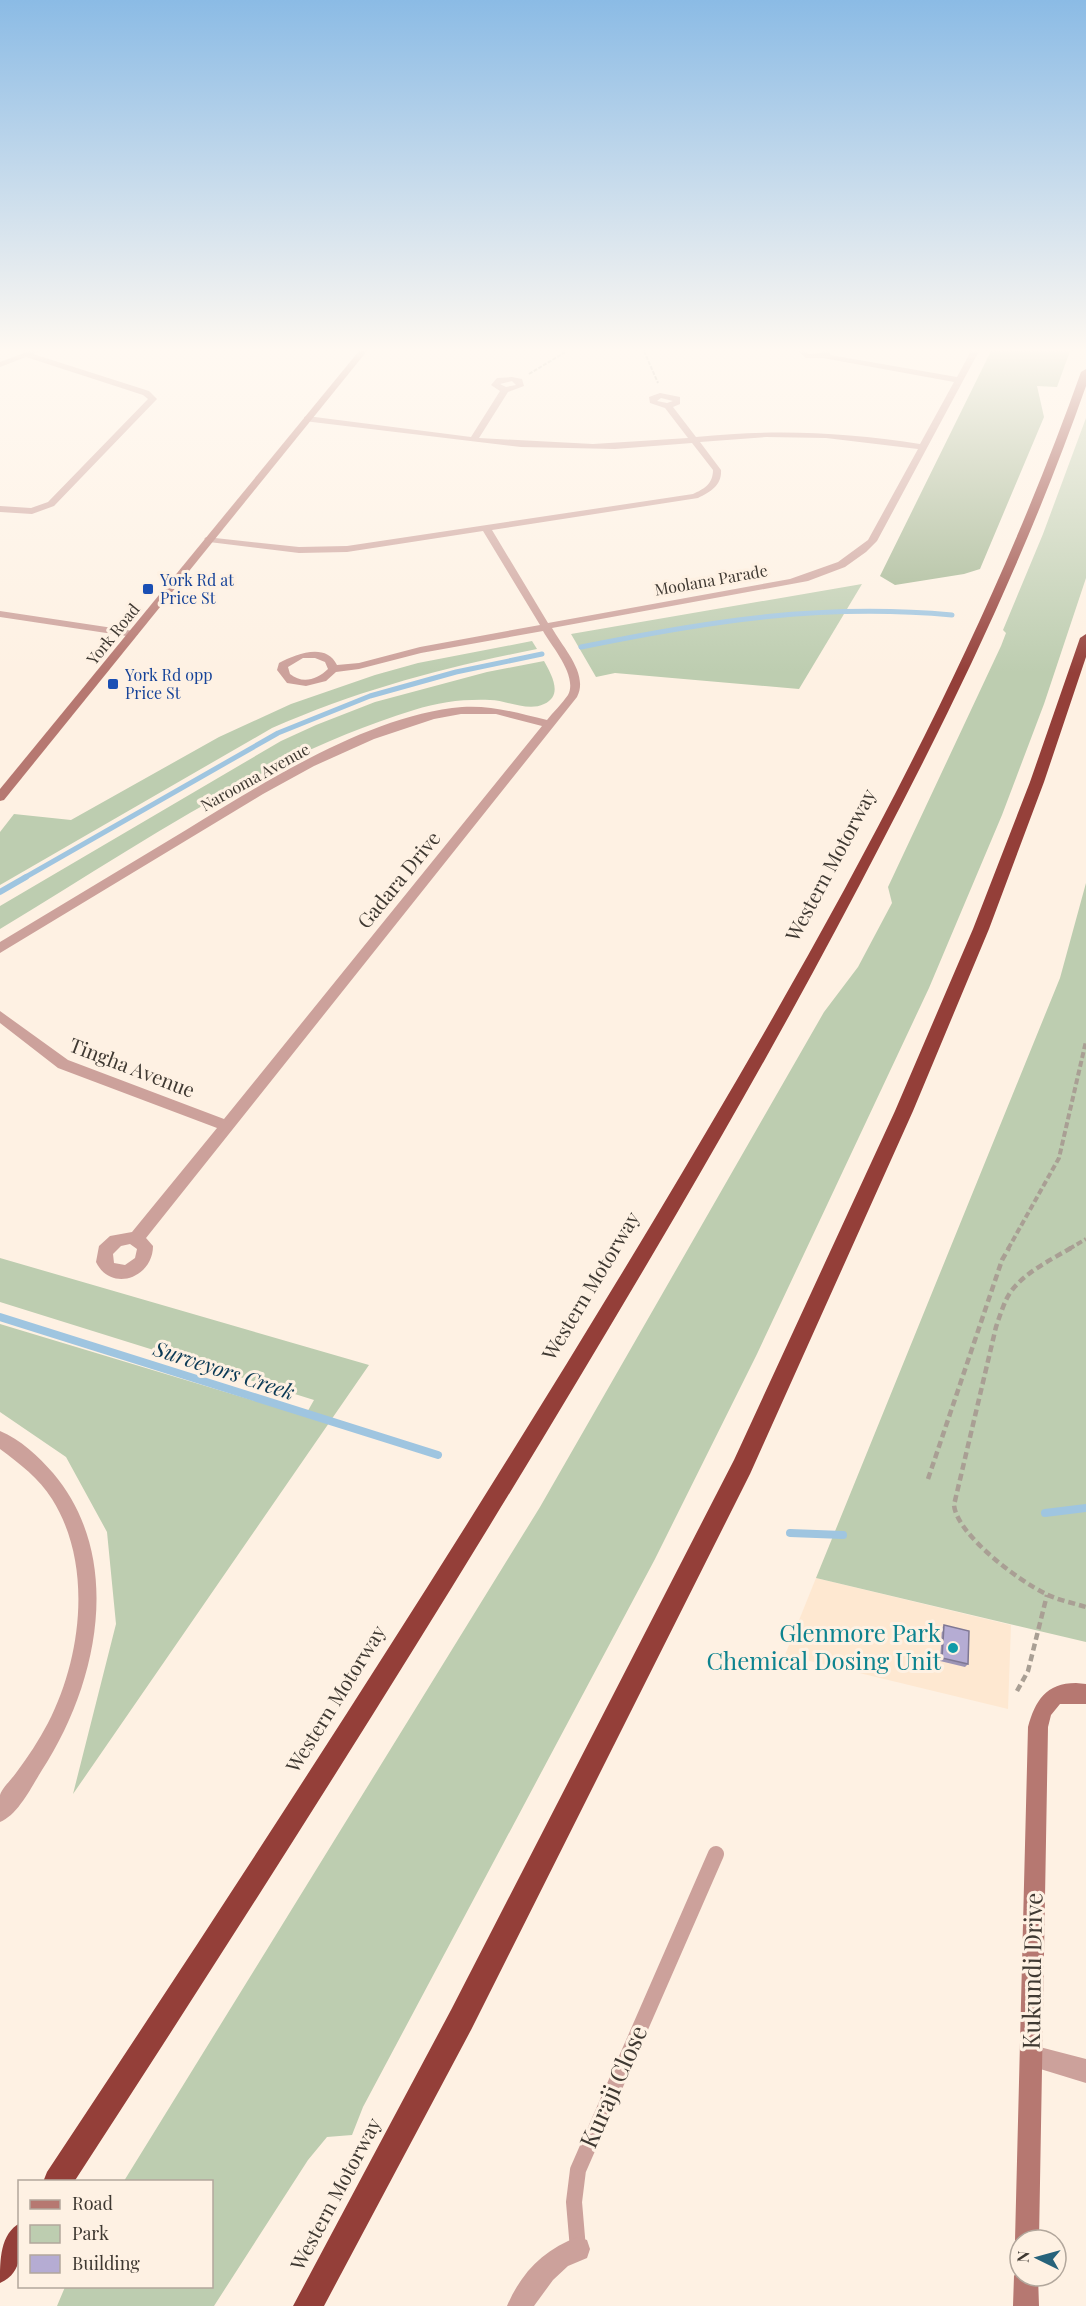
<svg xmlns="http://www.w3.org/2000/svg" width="1086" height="2306" font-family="'Playfair Display',serif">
<rect width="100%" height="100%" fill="#fef1e3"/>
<polygon fill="#fee8d1" points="816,1578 1011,1625 1008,1709 785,1655"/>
<g fill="#bdcdb0">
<polygon points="1086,418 1086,578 1044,704 1002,815 929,988 757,1354 655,1559 363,2107 352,2135 327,2137 308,2160 214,2306 57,2306 65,2287 212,2286 212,2182 124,2181 540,1507 824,1012 858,967 892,903 888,887 1001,646 1006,633 1003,630 1043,534"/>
<polygon points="862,584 799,689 615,673 596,677 571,634"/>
<path d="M532 641 537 649C442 668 362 689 272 728L0 885V832L14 814 71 820 219 737 291 704 375 675 418 663Z"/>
<path d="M544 661C551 674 564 695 544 704 528 712 506 700 490 700 464 699 439 702 414 710 264 756 133 849 0 929V906L281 741 316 725 375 702 487 672Z"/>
<polygon points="1086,883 1086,1642 816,1578 1060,978"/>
<polygon points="0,1258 369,1365 73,1794 116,1624 107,1532 66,1457 0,1412 0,1324 305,1416 314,1400 0,1302"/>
</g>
<polygon fill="#a1b591" points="991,351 1070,351 1057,387 1037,386 1044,417 980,569 964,574 895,585 880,576"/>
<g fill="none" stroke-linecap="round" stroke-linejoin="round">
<g stroke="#9fc5e0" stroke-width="5">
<path d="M581 647C708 621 822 603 952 615"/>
<polyline points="24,878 278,733 370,696 456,672 542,654"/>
</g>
<polyline stroke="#9fc5e0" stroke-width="6" points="0,892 26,877"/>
<g stroke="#9fc5e0" stroke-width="8">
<polyline points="0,1317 438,1455"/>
<polyline points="1045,1513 1086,1508"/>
<polyline points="790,1533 843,1535"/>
</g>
<g stroke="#a99f94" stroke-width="2" stroke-dasharray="4 1.5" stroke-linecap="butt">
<polyline points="644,351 658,383"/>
<polyline points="529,374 567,351"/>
</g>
<g stroke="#a99f94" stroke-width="4" stroke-dasharray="6 3" stroke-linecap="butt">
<polyline points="1008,1249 1059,1158 1086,1041"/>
<polyline points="1069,1249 1086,1239"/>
</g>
<g stroke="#a99f94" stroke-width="4.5" stroke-dasharray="7 4" stroke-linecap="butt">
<path d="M1071 1248C1049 1261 1017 1276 1006 1300 1002 1309 999 1318 996 1327L954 1505C957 1535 1019 1581 1046 1594 1058 1600 1073 1603 1086 1607"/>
<polyline points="928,1479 1002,1260 1009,1248"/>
<polyline points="1017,1691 1028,1671 1047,1595"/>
</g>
<polyline stroke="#cca19b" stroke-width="16" points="578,2249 574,2202 578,2170 716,1854"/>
<g fill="#cca19b" fill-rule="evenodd">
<polygon points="29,351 39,351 33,354 149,391 157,399 54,506 32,514 0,512 0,506 31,508 48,502 148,399 143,395 26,357 0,367 0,362"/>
<path d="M798 351H806L808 354 822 353V351H830V355L957 377 971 351H979L877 541 866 552 845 567 808 581 552 628C563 648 589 674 577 697L146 1238 153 1246C153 1278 111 1293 96 1262L99 1246 110 1236 132 1232 217 1128 58 1068 0 1023V1011L68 1060 224 1119 542 726 496 714H461L434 719 374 739 314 766 263 794 0 953V942C62 905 124 867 186 830 265 782 369 715 462 707 492 705 518 713 547 720 553 712 562 704 568 695 578 676 552 647 543 631L421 653 359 669 336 672 326 681 306 686 287 683 277 670 279 663C296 654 326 642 337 665L359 663 420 647 540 625 483 531 347 552 299 553 209 542 204 539 206 537 299 547 347 546 693 494C704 489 713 484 713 470L692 443 615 449 521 447 304 421V417L307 416 471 437 500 391 491 385 497 378 512 377 522 379 524 386 508 392 479 438 593 444 688 438 665 408 650 403 649 397 660 393 680 397V404L673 407 696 437C774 429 843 432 920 444L954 382 823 358H806ZM512 381 516 385 506 387 500 384ZM661 398 673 401 667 403 657 401ZM766 437 826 438 918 449 868 540 838 562 790 579 548 623 492 530 698 498C711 492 722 485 721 470L700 442ZM303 658H315L325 662 328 669C317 680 302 684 290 674L288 667ZM130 1244 137 1249 135 1258 125 1265 114 1263 113 1254 121 1246Z"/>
<polygon points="0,611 133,631 138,634 133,637 0,617"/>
<path d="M0 1431C20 1439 39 1457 53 1473 125 1558 98 1684 42 1770 32 1786 18 1815 0 1822 0 1815 0 1802 0 1795 2 1788 12 1779 16 1773 28 1757 39 1740 48 1723 82 1657 93 1564 52 1499 39 1478 20 1464 0 1449Z"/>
<polygon points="1032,2045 1086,2059 1086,2083 1024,2064 1021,2056 1024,2048"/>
<path d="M578 2237 587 2240 590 2249 587 2258 568 2266 553 2280 534 2306H507C521 2273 544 2249 578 2237Z"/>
</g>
<g fill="#b67871" fill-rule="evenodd">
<polygon points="359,351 367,351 4,800 0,801 0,789"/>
<path d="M1076 1683 1086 1684V1704H1060L1051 1715 1048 1727 1039 2240H1020V2249L1015 2240 1028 1727C1035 1701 1046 1683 1076 1683Z"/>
<polygon points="1020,2266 1020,2276 1038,2276 1039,2306 1013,2306 1014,2276"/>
</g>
<g fill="#943f39" fill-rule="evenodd">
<path d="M1086 369V386C1031 543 960 693 883 840 818 966 749 1090 677 1213 485 1541 282 1862 74 2182H43L47 2172C255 1858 460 1543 654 1220 816 949 975 671 1081 372Z"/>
<polygon points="1086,634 1086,657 1044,782 989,929 913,1111 750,1474 471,2030 324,2306 293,2306 451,2010 734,1460 895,1111 973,929 1030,782 1080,638"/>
<path d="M20 2223C20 2247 25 2272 0 2283 0 2260 0 2234 20 2223Z"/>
</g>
</g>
<polygon fill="#9c94b5" points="944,1625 968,1664 965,1667 940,1661 942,1628"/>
<polygon fill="#b5acd3" stroke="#7f7894" stroke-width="1.5" points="944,1625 969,1631 968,1664 942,1658"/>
<linearGradient id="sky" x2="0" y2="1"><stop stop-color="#8bbbe5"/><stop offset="0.52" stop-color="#fff9f2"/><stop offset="1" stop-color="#fff9f2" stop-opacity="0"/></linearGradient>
<rect width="1086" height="673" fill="url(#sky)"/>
<g fill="#1a4fb4" stroke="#fef1e3" stroke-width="2">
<rect x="142" y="583" width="12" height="12" rx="3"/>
<rect x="107" y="678" width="12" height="12" rx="3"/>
</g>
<circle fill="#0f9aa8" stroke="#fef1e3" stroke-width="2" cx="953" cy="1648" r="6"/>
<g text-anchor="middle" stroke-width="6" stroke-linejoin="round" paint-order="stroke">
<g font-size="16" fill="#164399" stroke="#fef1e3" text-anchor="start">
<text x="160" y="586">York Rd at<tspan x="160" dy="18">Price St</tspan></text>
<text x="125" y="681">York Rd opp<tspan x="125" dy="18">Price St</tspan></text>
</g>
<g font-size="16" fill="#3f3932" stroke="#fef1e3">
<text transform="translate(711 580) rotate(-10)" y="6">Moolana Parade</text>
<text transform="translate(113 634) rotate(-51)" y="6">York Road</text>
<text transform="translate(255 777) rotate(-29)" y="6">Narooma Avenue</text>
</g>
<g font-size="20" fill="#3f3932" stroke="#fef1e3">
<text transform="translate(831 865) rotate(-62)" y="7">Western Motorway</text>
<text transform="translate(399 880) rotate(-51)" y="7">Gadara Drive</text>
<text transform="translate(132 1068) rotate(21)" y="7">Tingha Avenue</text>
<text transform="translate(591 1286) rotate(-59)" y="7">Western Motorway</text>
<text transform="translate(336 1699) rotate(-58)" y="7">Western Motorway</text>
<text transform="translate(336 2194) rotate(-62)" y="7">Western Motorway</text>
</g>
<g font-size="21" font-style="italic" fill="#0a3955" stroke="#fef1e3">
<text transform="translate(224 1371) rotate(18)" y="7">Surveyors Creek</text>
</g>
<g font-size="24" fill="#0d838f" stroke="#fef1e3" text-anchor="end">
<text x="941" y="1642">Glenmore Park<tspan x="941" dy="28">Chemical Dosing Unit</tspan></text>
</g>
<g font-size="24" fill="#3f3932" stroke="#fef1e3">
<text transform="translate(1033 1971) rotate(-89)" y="8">Kukundi Drive</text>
<text transform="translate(614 2087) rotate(-66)" y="8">Kuraji Close</text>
</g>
</g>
<rect x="18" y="2180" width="195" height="108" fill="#fef1e3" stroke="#b2a79c" stroke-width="1.5"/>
<rect x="30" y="2200" width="30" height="9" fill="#b67871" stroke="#b2a79c" stroke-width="1.5"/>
<text x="72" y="2210" font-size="18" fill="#3f3932">Road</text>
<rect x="30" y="2225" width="30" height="18" fill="#bdcdb0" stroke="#b2a79c" stroke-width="1.5"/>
<text x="72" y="2240" font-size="18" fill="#3f3932">Park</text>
<rect x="30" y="2255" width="30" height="18" fill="#b5acd3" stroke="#b2a79c" stroke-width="1.5"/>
<text x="72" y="2270" font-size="18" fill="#3f3932">Building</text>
<g transform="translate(1038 2258) rotate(275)"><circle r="28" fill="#fef1e3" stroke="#b2a79c" stroke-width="1.5"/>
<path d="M0-4.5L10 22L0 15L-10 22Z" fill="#27637b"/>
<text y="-9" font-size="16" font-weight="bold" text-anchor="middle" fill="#3f3932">N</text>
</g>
</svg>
